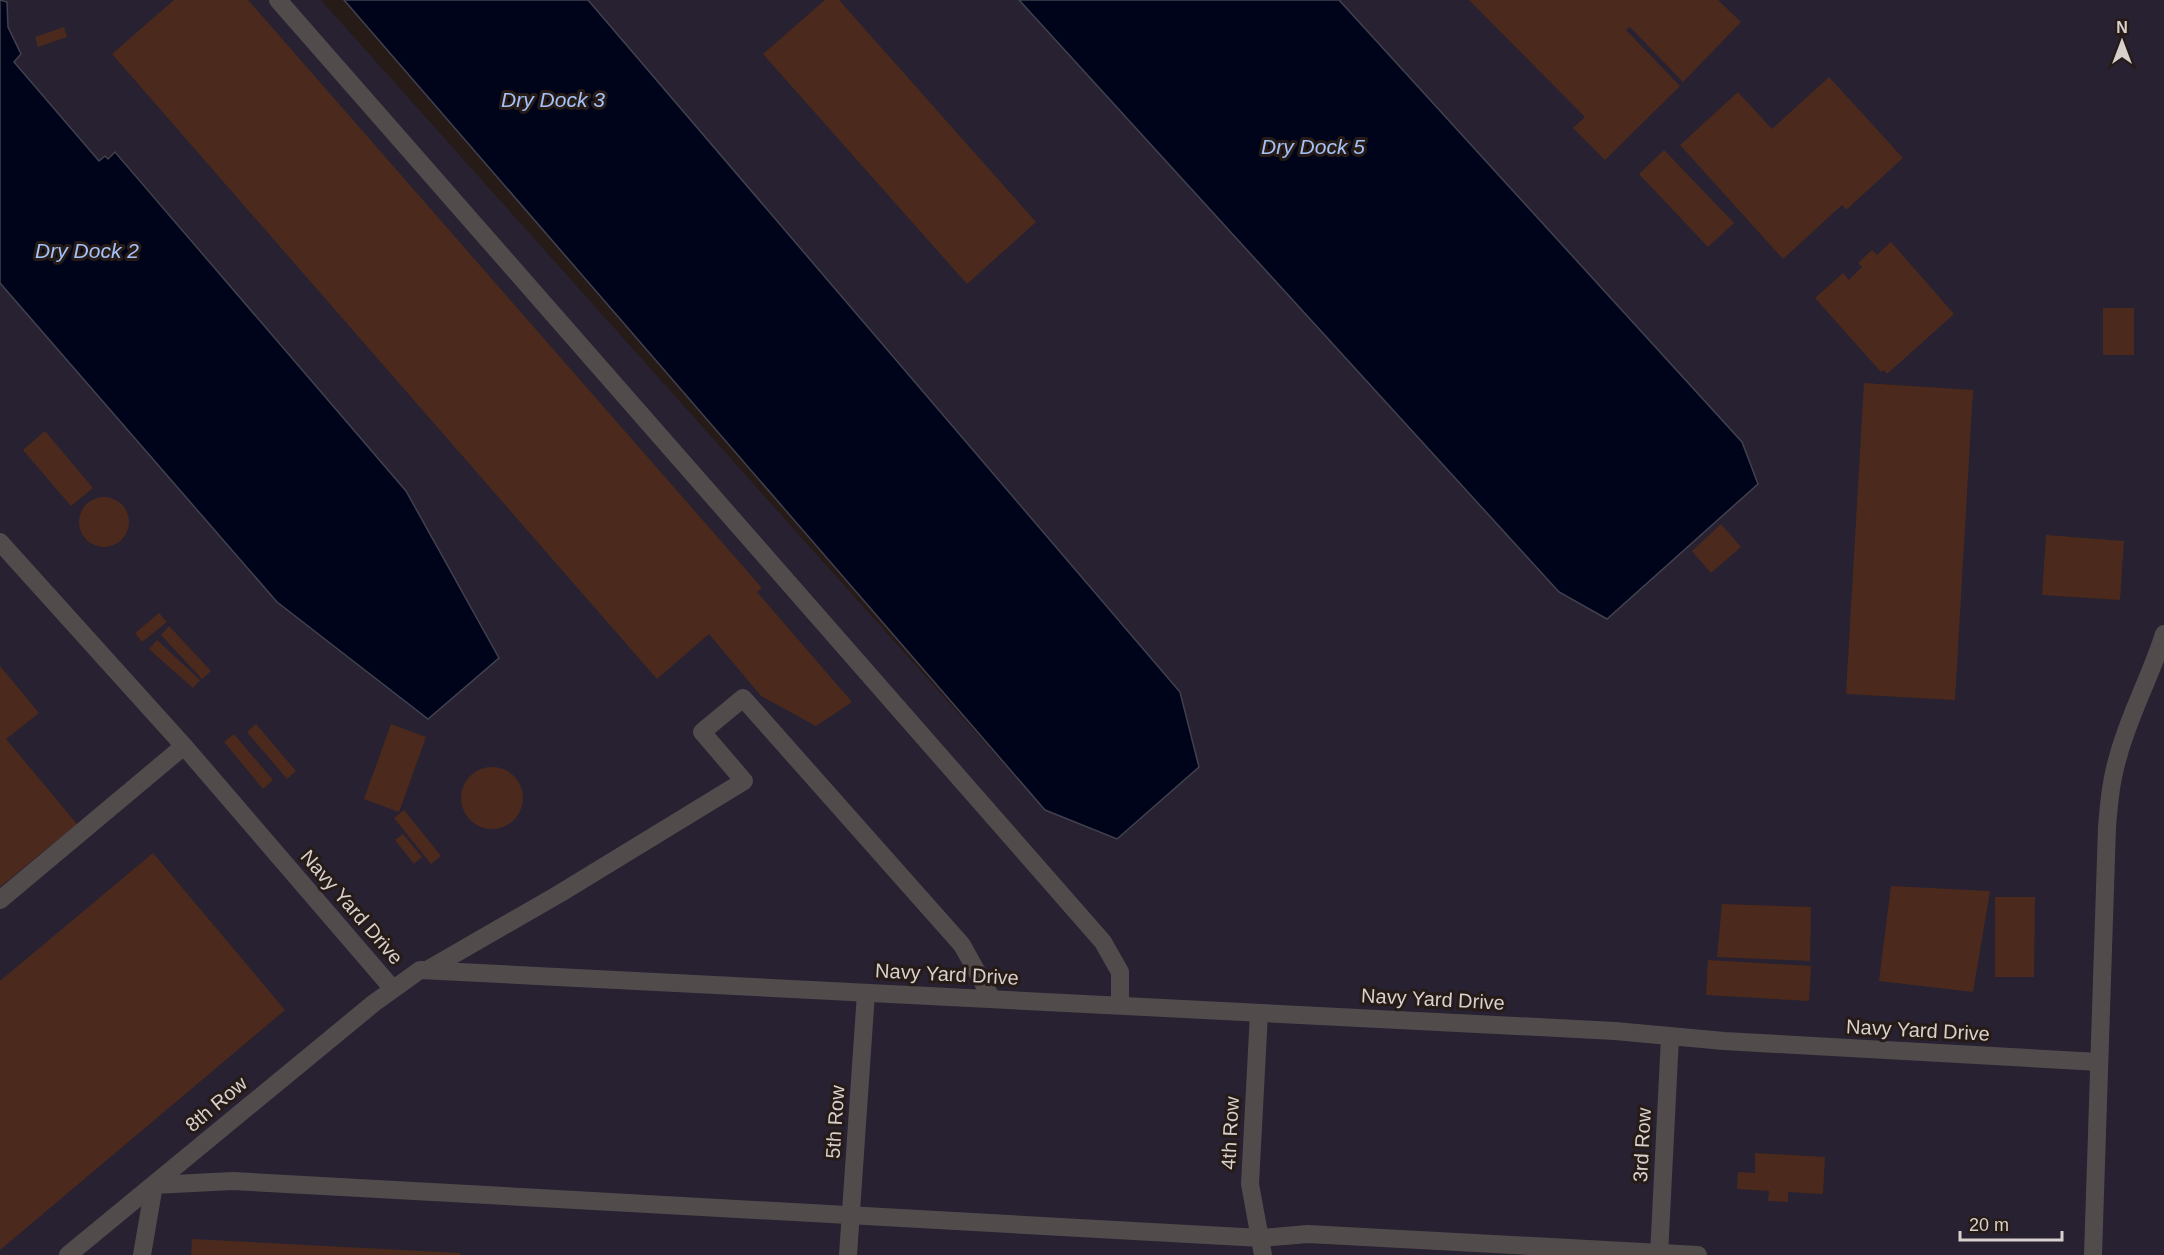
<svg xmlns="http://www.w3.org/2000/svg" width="2164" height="1255" font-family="Arial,sans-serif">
<rect width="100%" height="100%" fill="#261b16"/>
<polygon fill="#272131" points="5,0 321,0 1045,810 1117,839 1180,692 588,0 2164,0 2164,1255 0,1255 0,283 277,602 428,719 498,658 406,491 116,152 99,161 14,61 21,53 8,27"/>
<g fill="#00041a" stroke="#41414f" stroke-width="1.5">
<polygon points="0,0 7,2 8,27 21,54 14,62 99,161 105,156 108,159 115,152 406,491 499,658 428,719 277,602 0,283"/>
<polygon points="344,0 588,0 1180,692 1199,767 1117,839 1045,810"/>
<polygon points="1019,0 1339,0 1742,442 1758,484 1607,619 1559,592"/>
</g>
<g fill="#4b2a1d">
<polygon points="174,0 248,0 762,588 757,592 852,702 816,726 761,696 709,634 657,679 112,54"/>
<polygon points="825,0 839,0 1036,222 967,284 763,54"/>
<polygon points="1469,0 1718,0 1741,22 1683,82 1630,27 1626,30 1680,86 1605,160 1573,128 1585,117"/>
<polygon points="64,27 67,37 38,47 35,37"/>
<polygon points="1829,77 1903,158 1846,210 1842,205 1783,259 1680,145 1738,92 1772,129"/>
<polygon points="1664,150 1734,223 1708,247 1639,174"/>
<polygon points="1891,242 1954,314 1887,374 1884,370 1881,372 1815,298 1843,273 1849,280 1862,267 1858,263 1872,250 1877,255"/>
<rect x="2103" y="308" width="31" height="47"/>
<polygon points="1864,383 1973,390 1955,700 1846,694"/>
<polygon points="45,431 93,488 71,506 23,450"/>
<circle cx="104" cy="522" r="25"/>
<polygon points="1721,524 1741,547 1711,573 1692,551"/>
<polygon points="2046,535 2124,541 2120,600 2042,595"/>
<polygon points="159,613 167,622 142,642 135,633"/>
<polygon points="169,626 211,671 202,679 161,635"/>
<polygon points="157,640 200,680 193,688 149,649"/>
<polygon points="0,666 39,713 6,739 77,824 0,887"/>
<polygon points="256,724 296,771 287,779 247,732"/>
<polygon points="391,724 426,737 399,812 364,799"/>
<polygon points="234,734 273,780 263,789 224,742"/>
<circle cx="492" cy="798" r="31"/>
<polygon points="404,810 441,856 431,864 394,818"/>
<polygon points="403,834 422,857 414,864 395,840"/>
<polygon points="153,853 285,1010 0,1250 0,981"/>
<polygon points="1891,886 1990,891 1973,992 1879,981"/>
<polygon points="1995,897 2035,897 2034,977 1995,977"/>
<polygon points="1722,904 1811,907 1810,961 1717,957"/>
<polygon points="1708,960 1811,966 1809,1001 1706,995"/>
<polygon points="1755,1153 1825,1157 1823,1194 1788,1192 1788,1202 1768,1201 1769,1191 1737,1189 1738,1172 1755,1173"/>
<polygon points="192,1239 460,1253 460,1255 191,1255"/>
</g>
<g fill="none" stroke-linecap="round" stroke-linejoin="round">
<g stroke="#524b4c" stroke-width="18">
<polyline points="278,0 1103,942 1120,972 1120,1005"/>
<polyline points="0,900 184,746"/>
<polyline points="427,970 559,894 744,781 702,732 743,698 962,945 992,999"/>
<polyline points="1259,1013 1250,1184 1263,1255"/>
<polyline points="1659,1255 1670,1037"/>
</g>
<g stroke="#524b4c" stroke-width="18">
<polyline points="0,542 184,746 392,988"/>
<polyline points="68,1255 374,1003 420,970 1615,1031 1724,1041 2099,1062"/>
<polyline points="142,1255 154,1185 233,1181 1261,1238 1308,1234 1698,1255"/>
<polyline points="848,1255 866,993"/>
<path d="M2093 1255 2107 827C2109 803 2111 780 2118 757 2129 715 2151 676 2164 634"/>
</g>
</g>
<g text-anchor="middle" stroke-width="6" stroke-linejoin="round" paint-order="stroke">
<g font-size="20" fill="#d8d0cc" stroke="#261b16">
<text transform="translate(352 907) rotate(49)" y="7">Navy Yard Drive</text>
<text transform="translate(947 974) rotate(3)" y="7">Navy Yard Drive</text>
<text transform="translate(1433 999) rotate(3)" y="7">Navy Yard Drive</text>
<text transform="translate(1918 1030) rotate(3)" y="7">Navy Yard Drive</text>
<text transform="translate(216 1104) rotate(-40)" y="7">8th Row</text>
<text transform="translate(835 1122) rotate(-86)" y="7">5th Row</text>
<text transform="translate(1230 1133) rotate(-87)" y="7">4th Row</text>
<text transform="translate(1642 1145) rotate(-87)" y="7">3rd Row</text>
</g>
<g font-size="21" font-style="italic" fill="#a4c2f8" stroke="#261b16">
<text x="553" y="107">Dry Dock 3</text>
<text x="1313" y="154">Dry Dock 5</text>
<text x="87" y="258">Dry Dock 2</text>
</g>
</g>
<g transform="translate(2122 42)" stroke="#261b16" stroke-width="4.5" paint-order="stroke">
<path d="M0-4.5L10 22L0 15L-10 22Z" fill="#d8d0cc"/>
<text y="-9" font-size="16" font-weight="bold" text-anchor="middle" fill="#d8d0cc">N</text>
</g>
<path d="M1960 1231v9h102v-9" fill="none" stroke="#d8d0cc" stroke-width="3"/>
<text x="1969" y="1231" font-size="18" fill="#d8d0cc" stroke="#261b16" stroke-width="4.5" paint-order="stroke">20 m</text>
</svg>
